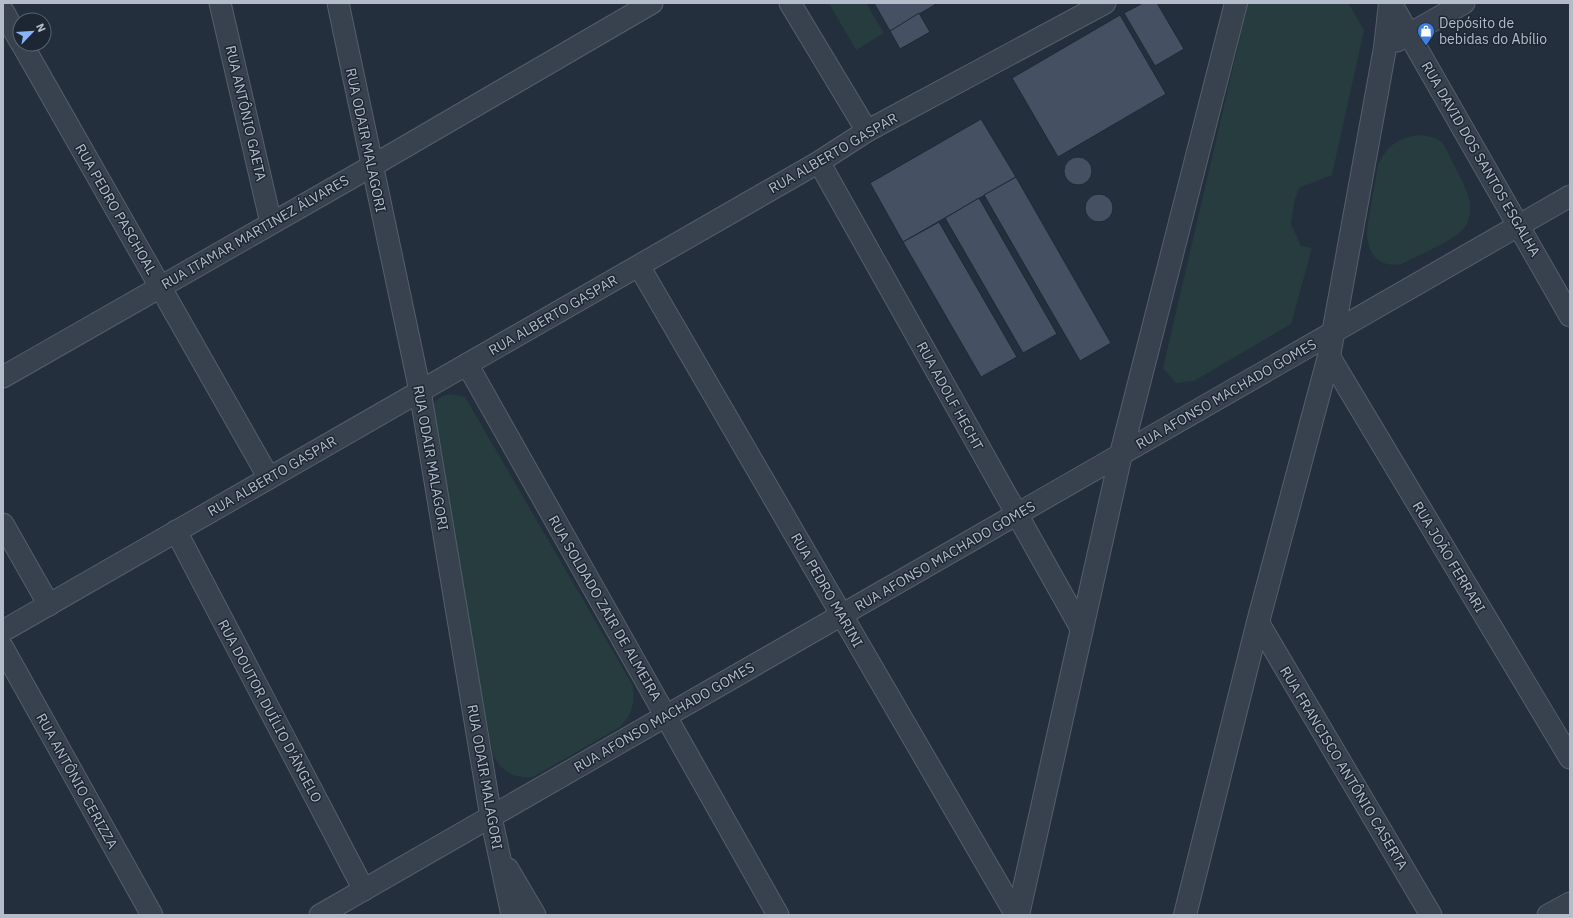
<svg xmlns="http://www.w3.org/2000/svg" width="1573" height="918" font-family="'IBM Plex Sans',sans-serif">
<rect width="100%" height="100%" fill="#242f3e"/>
<g fill="#263c3f">
<polygon points="829,3 866,3 884,33 856,50"/>
<polygon points="1248,3 1348,3 1364,30 1332,175 1299,188 1294,202 1291,224 1301,246 1312,248 1291,324 1194,381 1176,383 1163,368"/>
<path d="M1418 135C1427 136 1436 136 1443 144 1447 149 1450 157 1453 163 1463 183 1479 206 1464 228 1454 241 1417 256 1401 264 1379 268 1367 254 1367 232 1367 223 1370 214 1371 205 1373 192 1376 178 1378 165 1387 145 1398 139 1418 135Z"/>
<path d="M450 394 465 397 632 684C636 701 632 715 620 727L533 777C515 780 501 771 493 755L430 410C434 401 440 396 450 394Z"/>
</g>
<g fill="#455162" stroke="#1f2835">
<polygon points="874,3 938,3 890,31"/>
<polygon points="1143,3 1157,3 1184,49 1155,66 1124,13"/>
<polygon points="919,13 930,32 900,49 890,31"/>
<polygon points="1120,15 1166,94 1058,157 1012,78"/>
<polygon points="981,119 1016,177 903,242 870,183"/>
<circle cx="1078" cy="171" r="14"/>
<polygon points="1016,177 1111,343 1080,361 984,195"/>
<circle cx="1099" cy="208" r="14"/>
<polygon points="979,198 1057,334 1023,353 945,218"/>
<polygon points="939,222 1017,357 981,377 903,242"/>
</g>
<g fill="none" stroke-linecap="round" stroke-linejoin="round">
<g stroke="#565f6c" stroke-width="23">
<g id="minor">
<polyline points="220,3 271,223"/>
<polyline points="338,3 420,391 491,817 512,915"/>
<polyline points="790,3 867,131"/>
<polyline points="1391,3 1570,316"/>
<polyline points="3,11 20,41"/>
<polyline points="1397,41 1464,3"/>
<polyline points="22,44 269,478"/>
<polyline points="819,162 1082,630"/>
<polyline points="639,266 1016,915"/>
<polyline points="1329,356 1570,758"/>
<polyline points="467,364 778,915"/>
<polyline points="3,377 372,166 652,3"/>
<polyline points="3,524 49,605"/>
<polyline points="176,531 364,890"/>
<polyline points="1258,622 1431,915"/>
<polyline points="3,631 819,162 867,131 1105,3"/>
<polyline points="3,648 152,915"/>
<polyline points="508,869 535,915"/>
<polyline points="320,915 1570,196"/>
<polyline points="1548,915 1570,903"/>
</g>
</g>
<g stroke="#565f6c" stroke-width="24">
<g id="tertiary">
<polyline points="1018,915 1121,454 1236,3"/>
<polyline points="1185,915 1258,622 1329,356 1385,48 1390,3"/>
</g>
</g>
<use href="#minor" stroke="#38414e" stroke-width="21"/>
<use href="#tertiary" stroke="#38414e" stroke-width="22"/>
</g>
<defs>
<g id="shop-pin" transform="scale(0.9)"><path d="M0 17L-7.5 6A9.5 9.5 0 1 1 7.5 6Z" fill="#3f7fe0" stroke="#1d2633"/><path d="M-5-2.5h2.3a2.7 3.5 0 0 1 5.4 0H5L5.5 6h-11ZM-1.5-2.5h3a1.5 2.3 0 0 0-3 0Z" fill="#fff"/></g>
</defs>
<g fill-rule="evenodd">
<use href="#shop-pin" x="1426" y="31"/>
</g>
<g text-anchor="middle" stroke-width="3" stroke-linejoin="round" paint-order="stroke">
<g font-size="14" fill="#b4bcc9" stroke="#1d2633" text-anchor="start">
<text x="1439" y="28">Depósito de<tspan x="1439" dy="16">bebidas do Abílio</tspan></text>
</g>
<g font-size="14" fill="#b4bcc9" stroke="#1d2633">
<text transform="translate(246 113) rotate(77)" y="5">RUA ANTÔNIO GAETA</text>
<text transform="translate(366 140) rotate(78)" y="5">RUA ODAIR MALAGORI</text>
<text transform="translate(833 153) rotate(-30)" y="5">RUA ALBERTO GASPAR</text>
<text transform="translate(1481 159) rotate(60)" y="5">RUA DAVID DOS SANTOS ESGALHA</text>
<text transform="translate(116 209) rotate(60)" y="5">RUA PEDRO PASCHOAL</text>
<text transform="translate(255 232) rotate(-30)" y="5">RUA ITAMAR MARTINEZ ÁLVARES</text>
<text transform="translate(553 315) rotate(-30)" y="5">RUA ALBERTO GASPAR</text>
<text transform="translate(1226 394) rotate(-30)" y="5">RUA AFONSO MACHADO GOMES</text>
<text transform="translate(950 396) rotate(61)" y="5">RUA ADOLF HECHT</text>
<text transform="translate(431 458) rotate(80)" y="5">RUA ODAIR MALAGORI</text>
<text transform="translate(272 476) rotate(-30)" y="5">RUA ALBERTO GASPAR</text>
<text transform="translate(945 556) rotate(-30)" y="5">RUA AFONSO MACHADO GOMES</text>
<text transform="translate(1449 557) rotate(59)" y="5">RUA JOÃO FERRARI</text>
<text transform="translate(827 590) rotate(60)" y="5">RUA PEDRO MARINI</text>
<text transform="translate(605 608) rotate(60)" y="5">RUA SOLDADO ZAIR DE ALMEIRA</text>
<text transform="translate(270 711) rotate(62)" y="5">RUA DOUTOR DUÍLIO D'ÂNGELO</text>
<text transform="translate(664 717) rotate(-30)" y="5">RUA AFONSO MACHADO GOMES</text>
<text transform="translate(1344 768) rotate(59)" y="5">RUA FRANCISCO ANTÔNIO CASERTA</text>
<text transform="translate(485 777) rotate(80)" y="5">RUA ODAIR MALAGORI</text>
<text transform="translate(77 781) rotate(61)" y="5">RUA ANTÔNIO CERIZZA</text>
</g>
</g>
<rect width="1573" height="918" fill="none" stroke="#b4bcc9" stroke-width="8"/>
<g transform="translate(32 32) rotate(65)"><circle r="19" fill="#1d2633" stroke="#59626f"/>
<path d="M0-3L7 15L0 10L-7 15Z" fill="#8ab4f8"/>
<text y="-6" font-size="11" font-weight="bold" text-anchor="middle" fill="#b4bcc9">N</text>
</g>
</svg>
